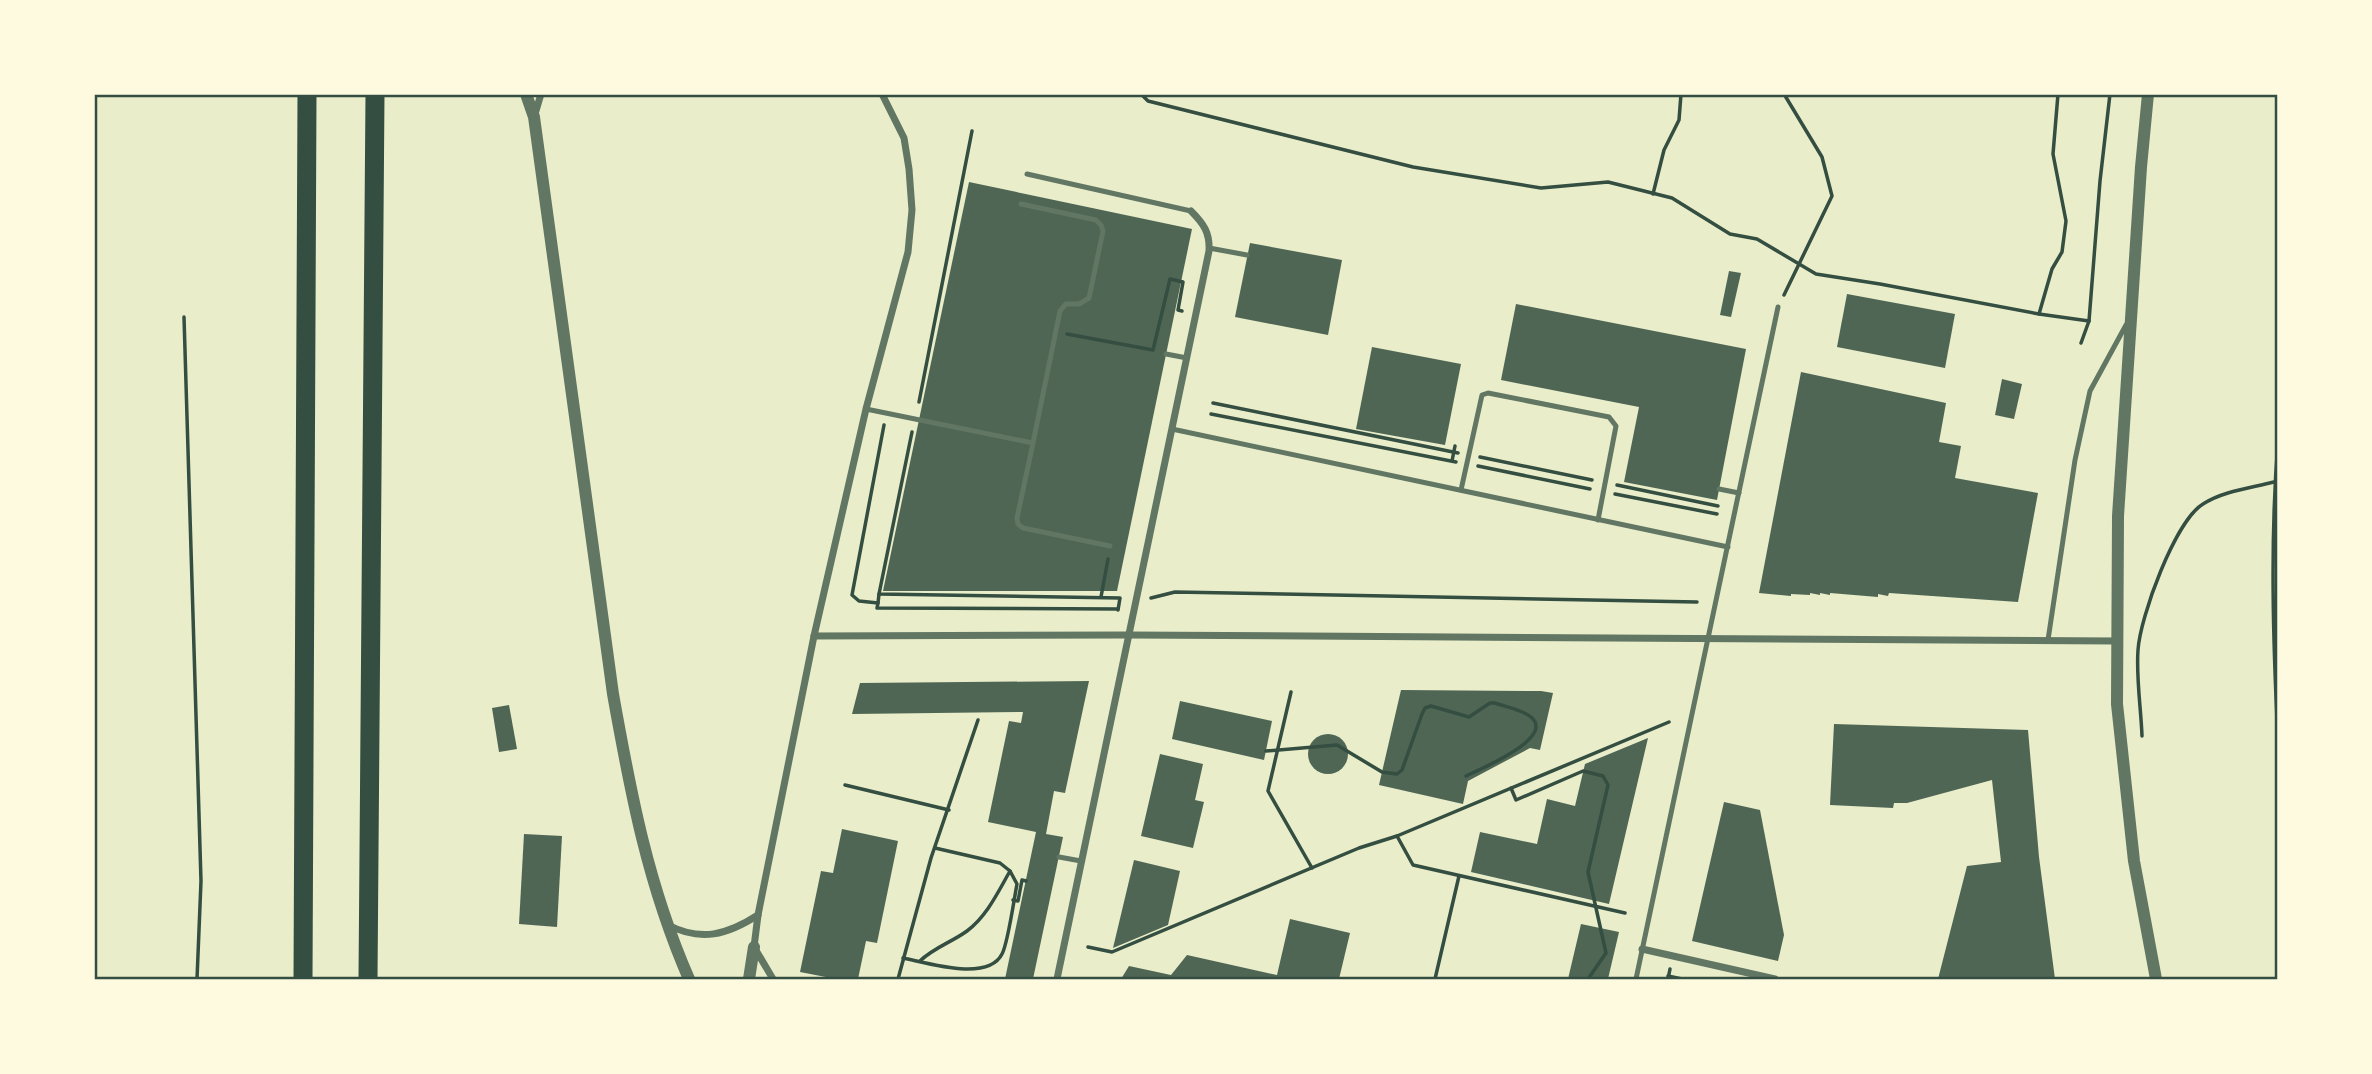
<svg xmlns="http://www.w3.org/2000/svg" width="2372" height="1074" font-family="Ubuntu,sans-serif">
<rect width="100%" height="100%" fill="#e9edc9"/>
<g fill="#4f6655">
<polygon points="969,182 1192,229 1117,591 883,591"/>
<polygon points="1250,243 1342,260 1328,335 1235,317"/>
<polygon points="1729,271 1741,273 1731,317 1720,315"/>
<polygon points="1847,294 1955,314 1945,368 1837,347"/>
<polygon points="1516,304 1746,349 1717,500 1624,482 1639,407 1501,380"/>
<polygon points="1372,347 1461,364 1445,445 1356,429"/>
<polygon points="1801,372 1946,403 1939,442 1961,446 1955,478 2038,493 2018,602 1889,593 1888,596 1878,594 1878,597 1830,593 1830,595 1820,593 1820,595 1810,593 1810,595 1791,594 1791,596 1759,593"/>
<polygon points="2002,379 2022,384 2014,419 1995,415"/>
<polygon points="1089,681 1065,793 1054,791 1046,834 1063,837 1033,979 1005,979 1036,832 988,822 1009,721 1021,723 1023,712 852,714 860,683"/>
<polygon points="1401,690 1541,691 1553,693 1540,750 1530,748 1468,781 1463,804 1379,785"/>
<polygon points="1180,701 1272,721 1264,760 1172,739"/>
<polygon points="509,705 517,749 499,752 492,708"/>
<polygon points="1834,724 2028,730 2039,857 2055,979 1938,979 1967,866 2001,862 1992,780 1907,803 1894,803 1893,808 1830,805"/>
<circle cx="1328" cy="754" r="20"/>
<polygon points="1648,738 1609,904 1471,872 1480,832 1537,844 1547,799 1575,806 1585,764"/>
<polygon points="1160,754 1203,764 1195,800 1204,802 1193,848 1141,836"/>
<polygon points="1724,802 1760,810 1784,935 1778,961 1692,941"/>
<polygon points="842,829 898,841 877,943 866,941 858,979 836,979 800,972 821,871 833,873"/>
<polygon points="524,834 562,836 557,927 519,924"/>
<polygon points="1134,860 1180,871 1168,925 1113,948"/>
<polygon points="1290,919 1350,933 1339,979 1121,979 1129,966 1171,975 1187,955 1277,975"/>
<polygon points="1581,924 1619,932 1608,979 1568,979"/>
</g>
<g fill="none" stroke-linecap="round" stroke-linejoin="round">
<g stroke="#344e41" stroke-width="3.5">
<polyline points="1141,94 1148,101 1413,167 1541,188 1608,182 1672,198 1730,234 1757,239 1816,274 1880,284 2039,314 2052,269 2062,252 2066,221 2053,154 2058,94"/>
<polyline points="1653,194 1664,150 1679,120 1681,94"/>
<polyline points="1784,295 1832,196 1822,157 1784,94"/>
<polyline points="2039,314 2089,321"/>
<polyline points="184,317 201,881 197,979"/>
<polyline points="1067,334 1153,350 1170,279 1183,282 1178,310 1182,311"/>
<polyline points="2081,343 2089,321 2100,181 2110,94"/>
<polyline points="919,402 972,131"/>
<polyline points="1213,403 1458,453"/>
<polyline points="1211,414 1456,462"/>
<polyline points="912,432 879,594 1120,598 1118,610"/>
<path d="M2278 441C2270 541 2273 641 2278 740"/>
<polyline points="1480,457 1592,480"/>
<polyline points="1452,461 1455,446"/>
<polyline points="1478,466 1590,489"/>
<polyline points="1617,485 1718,506"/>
<polyline points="1615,494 1717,514"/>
<polyline points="879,594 878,603 859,601 852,595 884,425"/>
<polyline points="1101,597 1108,559"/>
<polyline points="1151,598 1175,592 1697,602"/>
<polyline points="878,603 877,608 1118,609"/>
<polyline points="2275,636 2278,626"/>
<polyline points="1291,692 1268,791 1312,868"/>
<path d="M2142 736C2141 708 2136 678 2138 650 2140 617 2175 521 2203 504 2223 491 2251 488 2274 482"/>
<path d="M1266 751 1337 745 1382 772 1397 774 1402 770 1422 714 1425 708 1431 706 1469 717 1490 703H1495C1506 707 1523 710 1531 717 1556 738 1480 769 1466 776"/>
<polyline points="845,785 949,810"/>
<polyline points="1511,788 1516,800 1583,771 1603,776 1608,785 1588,872 1606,953 1588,979"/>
<polyline points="1397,836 1413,865 1625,913"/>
<polyline points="1013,900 1018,901 1022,880 1026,881"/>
<polyline points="1088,947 1112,952 1359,848 1397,836 1669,722"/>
<path d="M903 958C928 963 988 982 1002 954 1008 943 1014 899 1017 884L1010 871 1000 863 935 848"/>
<path d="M920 961C933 948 952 942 967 931 987 916 998 892 1010 871"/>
<polyline points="1668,976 1682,979"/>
<polyline points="898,979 931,858 978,720"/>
<polyline points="1435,979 1459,876"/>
<polyline points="1668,979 1670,969"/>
</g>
<g stroke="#617663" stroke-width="5">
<polyline points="1027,174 1191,211"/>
<polyline points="1209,248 1247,255"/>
<polyline points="1166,354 1187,358"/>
<polyline points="866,409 1033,443 1060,311 1066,304 1079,304 1089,298 1103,231 1101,225 1096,220 1021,204"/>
<polyline points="1172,429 1728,547"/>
<polyline points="1033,443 1017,518 1018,524 1023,528 1110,546"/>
<polyline points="1719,489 1739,493"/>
<polyline points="1461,490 1482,395 1488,393 1609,417 1616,426 1598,520"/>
<polyline points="2048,640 2075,460 2090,391 2126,325"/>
<polyline points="1059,857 1081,861"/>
<polyline points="1636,979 1778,307"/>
</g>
<g stroke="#617663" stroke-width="7">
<polyline points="535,114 541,94"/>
<polyline points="814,636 1128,635 2117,641"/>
<path d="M668 925C701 942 727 935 758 915"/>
<polyline points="1642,949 1775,979"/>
<polyline points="773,979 754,947 758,915 814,636 866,409 908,252 912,210 909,169 904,138 882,94"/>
<path d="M1057 979 1209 251C1210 233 1204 224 1191 211"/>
</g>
<g stroke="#617663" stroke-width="12">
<path d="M526 94 534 117 613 694C631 795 648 885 689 979"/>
<polyline points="2148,94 2141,167 2118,516 2117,704 2134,861 2156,979"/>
<polyline points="749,979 754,947"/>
</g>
<g stroke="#344e41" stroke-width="19">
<polyline points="303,979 307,94"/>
<polyline points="368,979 375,94"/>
</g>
</g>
<rect width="2372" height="1074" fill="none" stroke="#fefae0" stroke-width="192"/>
<rect x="96" y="96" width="2180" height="882" fill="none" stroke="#344e41" stroke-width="2.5"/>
</svg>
